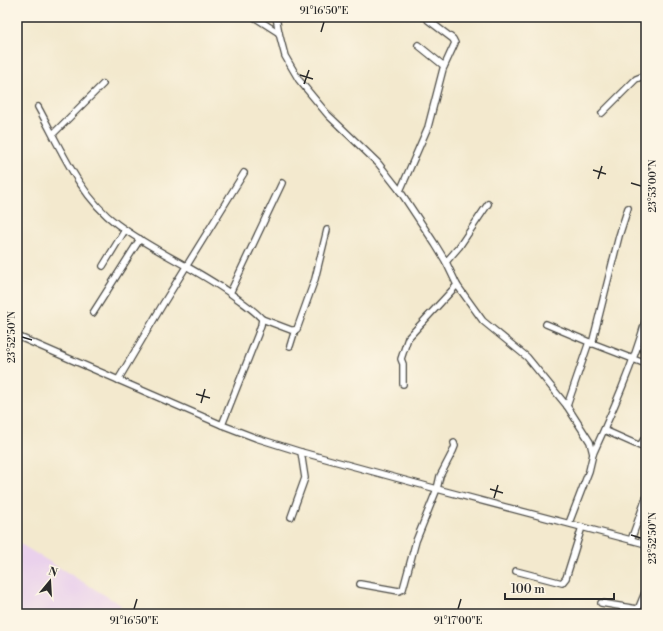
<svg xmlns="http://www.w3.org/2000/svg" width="663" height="631" font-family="'Libre Bodoni',serif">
<rect width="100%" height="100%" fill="#fcf5e5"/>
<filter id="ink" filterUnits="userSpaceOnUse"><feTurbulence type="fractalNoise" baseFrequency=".025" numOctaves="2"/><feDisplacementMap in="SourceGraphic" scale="8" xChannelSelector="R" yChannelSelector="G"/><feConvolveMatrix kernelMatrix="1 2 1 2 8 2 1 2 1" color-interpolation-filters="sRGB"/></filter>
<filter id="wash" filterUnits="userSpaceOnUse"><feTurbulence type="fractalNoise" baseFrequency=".012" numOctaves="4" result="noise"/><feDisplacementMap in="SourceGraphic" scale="16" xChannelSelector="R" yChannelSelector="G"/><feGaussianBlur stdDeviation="0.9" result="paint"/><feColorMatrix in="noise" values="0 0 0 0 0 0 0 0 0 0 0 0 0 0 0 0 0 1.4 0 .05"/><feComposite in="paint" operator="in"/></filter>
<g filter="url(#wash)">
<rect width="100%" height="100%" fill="#f3e9ce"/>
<polygon fill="#ead1ec" points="17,542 121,605 117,614 17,614"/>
</g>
<g filter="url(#ink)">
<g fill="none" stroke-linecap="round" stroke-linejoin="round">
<g stroke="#494843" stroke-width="8">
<g id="minor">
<polyline points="254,17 279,33"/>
<polyline points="276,17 279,33 285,56 299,80 328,115 378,163 400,191 435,244 446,262 457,285 483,321 527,357 567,406 590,442 593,454 589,471 569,523"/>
<polyline points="418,45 444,66"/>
<path d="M38 107C60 147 80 197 117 224 156 253 200 270 238 299 246 305 255 311 262 319L261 325 258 334 222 425"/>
<polyline points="602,113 636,79 646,75"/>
<polyline points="53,134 103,84"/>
<polyline points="400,191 428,127 443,69 455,43 453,39 428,20"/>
<polyline points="446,262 459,247 488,204"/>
<polyline points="103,266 125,230"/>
<polyline points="230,293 282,183"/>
<polyline points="93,313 140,239"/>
<polyline points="262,319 291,330 295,330 297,329 315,279 327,230"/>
<polyline points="546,324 589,342 646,364"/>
<polyline points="17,336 222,425 256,438 301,452 437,489 646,544"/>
<polyline points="592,344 619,236 628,208"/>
<polyline points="290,346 295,330"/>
<polyline points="118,380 163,304 244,173"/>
<polyline points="403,384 403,364 401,359 408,338 457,285"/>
<polyline points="567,406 589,342"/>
<polyline points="604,430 640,446 644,439 646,439"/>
<path d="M593 454C613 410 633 365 646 319"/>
<polyline points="291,517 305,478 301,452"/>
<polyline points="631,540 646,498"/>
<polyline points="516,571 562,583 566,578 582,527"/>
<polyline points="360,584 399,591 403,589 416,541 437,489 440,476 453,451 455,446 454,443"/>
<polyline points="601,603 637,609 639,607 646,590"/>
</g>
</g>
<use href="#minor" stroke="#fff" stroke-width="5.5"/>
</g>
</g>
<path fill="none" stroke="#2b2b2b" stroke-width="1.5" d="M321 32 324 22M300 75 313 79M304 84 309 70M593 170 606 174M598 179 602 166M631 183 641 186M22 337 32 340M196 394 210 398M201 403 205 389M490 489 503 493M494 498 498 485M631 535 641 538M134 609 137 599M458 609 461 599"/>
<rect width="663" height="631" fill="none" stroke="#fcf5e5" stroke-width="44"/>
<g transform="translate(50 581) rotate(18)" stroke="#fcf5e5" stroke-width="3" paint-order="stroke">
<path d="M0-3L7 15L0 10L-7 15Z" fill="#2b2b2b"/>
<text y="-6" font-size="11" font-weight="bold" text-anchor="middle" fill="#2b2b2b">N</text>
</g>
<path d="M505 593v6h109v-6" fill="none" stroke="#2b2b2b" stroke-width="2"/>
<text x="511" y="593" font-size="12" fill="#2b2b2b" stroke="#fcf5e5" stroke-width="3" paint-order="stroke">100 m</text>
<rect x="22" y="22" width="619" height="587" fill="none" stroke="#2b2b2b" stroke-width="1.5"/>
<g font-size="10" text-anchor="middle" fill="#2b2b2b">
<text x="324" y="14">91°16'50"E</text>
<text transform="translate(652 186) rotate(-90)" y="4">23°53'00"N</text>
<text transform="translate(11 337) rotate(-90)" y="4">23°52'50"N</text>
<text transform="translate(652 538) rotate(-90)" y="4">23°52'50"N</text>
<text x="134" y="624">91°16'50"E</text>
<text x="458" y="624">91°17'00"E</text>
</g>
</svg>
